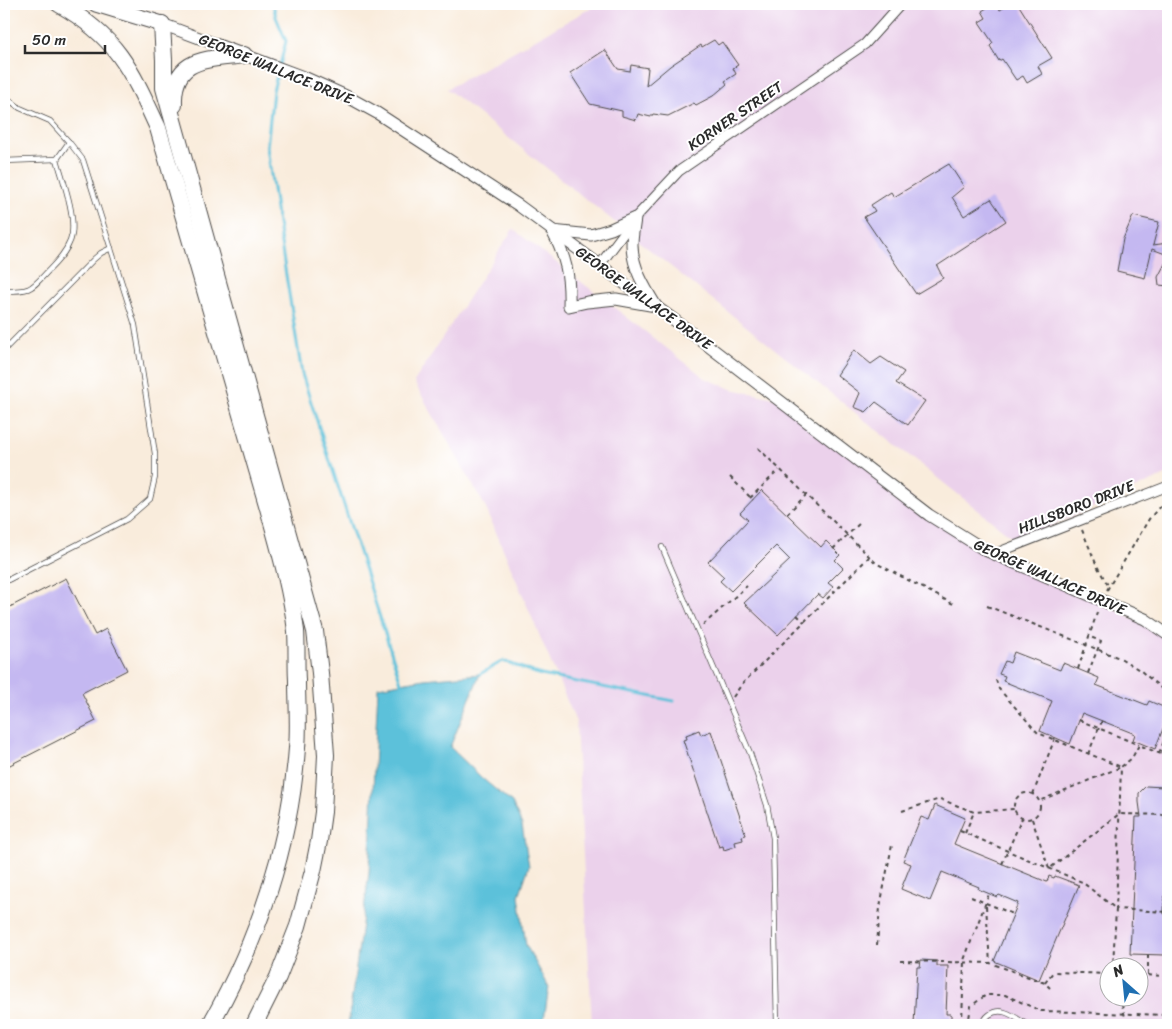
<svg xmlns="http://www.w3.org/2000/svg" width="1172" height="1029" font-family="Sriracha,sans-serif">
<rect width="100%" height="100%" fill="#fff"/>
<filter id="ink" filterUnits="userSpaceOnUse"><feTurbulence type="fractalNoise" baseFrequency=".02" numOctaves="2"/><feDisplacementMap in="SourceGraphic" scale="10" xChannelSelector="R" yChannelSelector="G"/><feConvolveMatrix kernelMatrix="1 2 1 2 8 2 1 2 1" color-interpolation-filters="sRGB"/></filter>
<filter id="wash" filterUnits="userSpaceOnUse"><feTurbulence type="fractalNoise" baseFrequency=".0096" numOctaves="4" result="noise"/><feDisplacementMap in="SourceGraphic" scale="20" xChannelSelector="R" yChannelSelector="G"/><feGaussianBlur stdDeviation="1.12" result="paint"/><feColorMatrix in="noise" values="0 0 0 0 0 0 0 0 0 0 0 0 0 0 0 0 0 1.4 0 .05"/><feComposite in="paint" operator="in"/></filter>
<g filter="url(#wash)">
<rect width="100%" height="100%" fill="#f9ecdc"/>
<g fill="#ebd1eb" fill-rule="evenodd">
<polygon points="598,4 1168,4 1168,474 1017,541 447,89"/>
<path d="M513 229 705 378 731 389 779 399 970 541 1168 635V1025H592L576 722 485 506 414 382ZM1110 966H1140V996H1110Z"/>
</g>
<polygon fill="#5cc1da" stroke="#447682" points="480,674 450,747 483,779 512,803 522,825 529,866 519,896 526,945 549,987 543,1025 348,1025 369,873 378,687 424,679"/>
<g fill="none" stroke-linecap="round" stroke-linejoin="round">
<g stroke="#5cc1da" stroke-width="3">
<polyline points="273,4 276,17 286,41 280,65"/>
<polyline points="278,71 273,91 267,147 281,244 302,374 401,683"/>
<polyline points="480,674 503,661 541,675 674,701"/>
</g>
</g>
<g id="blocks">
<g fill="#c4b8f1">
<polygon points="993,4 996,4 1000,10 1010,4 1018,4 1052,58 1038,66 1042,74 1027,83 1023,76 1016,80 1002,59 999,61 990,46 993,43 979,22 986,18 982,11"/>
<polygon points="714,40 718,45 722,42 738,65 733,68 736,74 725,81 727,84 713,96 696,105 694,103 668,116 653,114 651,117 638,114 636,120 622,116 622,111 590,104 570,73 605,50 618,69 630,71 631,65 648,68 646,86 670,66 701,45 702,47"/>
<polygon points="949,164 964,187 952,197 964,216 991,199 1006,221 937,266 943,278 916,294 864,217 875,211 871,205 891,192 894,197"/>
<polygon points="1133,216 1159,222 1153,245 1168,243 1168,255 1152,249 1145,278 1117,271 1123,239"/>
<polygon points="1168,258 1168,286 1159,285 1158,277"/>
<polygon points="854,350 871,364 881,357 904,372 896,383 925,401 908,425 876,402 866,412 854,407 860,393 837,375"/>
<polygon points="762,490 821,547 826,541 840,555 835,560 843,568 828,583 833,587 823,598 818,594 778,635 744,603 790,560 776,546 731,591 720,581 724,577 708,562 748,520 740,513"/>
<polygon points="66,578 95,635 106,629 127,670 82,693 96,721 4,768 4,610"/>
<polygon points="1014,652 1060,670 1063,663 1099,678 1096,685 1147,705 1149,701 1168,709 1168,716 1155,749 1133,740 1135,734 1082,713 1070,744 1040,731 1052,701 1003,681 1005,676 999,674 1005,661 1010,663"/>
<polygon points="699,730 701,735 711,731 746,835 742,836 743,840 735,842 736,846 724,850 723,846 719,847 683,740 687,739 686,735"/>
<polygon points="1146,786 1163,787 1167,791 1168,800 1164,818 1167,818 1164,914 1166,914 1165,955 1130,954 1136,817 1141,817 1139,802 1139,793"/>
<polygon points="935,805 965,818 954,844 1047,882 1049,876 1054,878 1055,876 1079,885 1039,980 994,961 1018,903 999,895 997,897 978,889 979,887 942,872 930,901 901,889 911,864 903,861 921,817 929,820"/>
<polygon points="921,960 937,961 937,966 948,966 946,1014 951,1014 951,1025 914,1025 917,967 920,967"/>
</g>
</g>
</g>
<g filter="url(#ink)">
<use href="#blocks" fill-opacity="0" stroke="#4a4846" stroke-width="1"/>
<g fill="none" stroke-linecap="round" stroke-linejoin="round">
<g stroke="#4a4846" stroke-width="6">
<g id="service">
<path d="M4 96 20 108 50 121 69 142 57 159C63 181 75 212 72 234 70 248 58 261 49 270 30 290 32 291 4 291"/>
<polyline points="4,161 57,159"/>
<polyline points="4,350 94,259 101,253 111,248"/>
<polyline points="662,547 750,753 767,805 773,838 777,1025"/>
<polyline points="4,582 127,519 150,499 155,477 155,454 135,325 83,160 69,142"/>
<path d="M983 1025C984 1020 985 1018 989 1015 1002 1005 1016 1018 1027 1025"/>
<polyline points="1026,1025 1037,1025"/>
</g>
</g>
<g stroke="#4a4846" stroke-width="11">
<g id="minor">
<polyline points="599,266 635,218 679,171 865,44 901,4"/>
<polyline points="994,554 1168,486"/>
</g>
</g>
<g stroke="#4a4846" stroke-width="13">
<g id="tertiary">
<polyline points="162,24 306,78 346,96 377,113 518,205 681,325 929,515 985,550 1145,619 1168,635"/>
<path d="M635 218C634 227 632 236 632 245 632 267 645 288 656 306L616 299 587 302 569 306C570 276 566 257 552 231L591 235 611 229Z"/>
</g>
</g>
<g stroke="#4a4846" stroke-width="17">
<polyline id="trunk" points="96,4 162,24"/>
</g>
<g stroke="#4a4846" stroke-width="18">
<g id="motorway">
<path d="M59 4C117 37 131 69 158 128L268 508C279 548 291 589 296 631 297 647 296 664 297 680 297 703 299 725 297 748 290 846 258 941 210 1025"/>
<polyline points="162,24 164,60 164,88 315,631 320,673 326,755 323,812 319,841 313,871 298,926 278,977 254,1025"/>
<path d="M174 105C172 57 206 60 244 55"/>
</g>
</g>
<g stroke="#4a4846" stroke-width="2" stroke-dasharray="4 4" stroke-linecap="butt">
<polyline points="758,448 876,563 955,605"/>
<polyline points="730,477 753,500"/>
<polyline points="750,498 779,470"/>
<polyline points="787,514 806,495"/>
<polyline points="1082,530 1097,566 1109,587"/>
<polyline points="833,549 860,523"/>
<polyline points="1107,590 1149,519 1167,498"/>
<polyline points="987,606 1122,659 1141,671 1168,694"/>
<polyline points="797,615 804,622"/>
<polyline points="703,625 747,586"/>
<polyline points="1078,669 1098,610"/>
<polyline points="1088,673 1101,641 1090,637"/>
<polyline points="996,680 999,689 1038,733 1121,767 1039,801"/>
<polyline points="733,697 742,684 869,557"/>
<polyline points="1079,720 1139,745"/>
<polyline points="1159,753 1168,732"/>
<polyline points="1088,754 1102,721"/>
<polyline points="1168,757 1139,745 1132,758 1121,767 1116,909 1168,912"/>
<circle cx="1027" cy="806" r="13"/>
<polyline points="1033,794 1055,738"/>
<polyline points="902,811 940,799 974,812 1014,809"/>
<polyline points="1032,819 1049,869 1119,814 1168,815"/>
<polyline points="960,831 1082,882 1116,909 1113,966"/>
<polyline points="965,833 974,812"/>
<polyline points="1166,843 1168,843"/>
<polyline points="1002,864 1022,818"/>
<polyline points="1165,883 1168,883"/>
<polyline points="971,897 1013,914"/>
<polyline points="986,906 990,963"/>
<polyline points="877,945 880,907 892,845"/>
<polyline points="900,961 990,963 1045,983 1050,988"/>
<polyline points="1140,975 1168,976"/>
<polyline points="1148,975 1148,955"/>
<polyline points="1045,983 1053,972 1110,974"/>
<polyline points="1120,996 1127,1025"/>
<polyline points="951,1022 976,1025"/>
<polyline points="962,1023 964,960 989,894"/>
<polyline points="968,1025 971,1006 986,995 1005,995 1041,1011 1168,1015"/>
</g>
<use href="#service" stroke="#fff" stroke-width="4.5"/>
<use href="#minor" stroke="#fff" stroke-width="9"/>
<use href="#tertiary" stroke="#fff" stroke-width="11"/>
<use href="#trunk" stroke="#fff" stroke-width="15"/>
<use href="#motorway" stroke="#fff" stroke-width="16"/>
</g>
</g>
<g text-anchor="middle" stroke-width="4" stroke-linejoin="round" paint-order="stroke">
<g font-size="15" fill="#2b2b2b" stroke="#fff">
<text transform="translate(276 69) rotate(22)" y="5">GEORGE WALLACE DRIVE</text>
<text transform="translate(735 116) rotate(-34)" y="5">KORNER STREET</text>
<text transform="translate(644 298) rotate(36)" y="5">GEORGE WALLACE DRIVE</text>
<text transform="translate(1076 507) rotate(-21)" y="5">HILLSBORO DRIVE</text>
<text transform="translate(1050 577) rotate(24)" y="5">GEORGE WALLACE DRIVE</text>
</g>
</g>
<rect width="1172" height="1029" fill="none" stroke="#fff" stroke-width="20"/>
<g transform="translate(1124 982) rotate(333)"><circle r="24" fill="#ffffff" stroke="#aaaaaa"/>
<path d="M0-4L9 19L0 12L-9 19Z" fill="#1f6fb2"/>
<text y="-8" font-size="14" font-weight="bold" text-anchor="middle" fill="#2b2b2b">N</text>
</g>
<path d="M25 45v8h80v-8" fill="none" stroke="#2b2b2b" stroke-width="2.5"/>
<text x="32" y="45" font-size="15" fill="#2b2b2b" stroke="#ffffff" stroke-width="4" paint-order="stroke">50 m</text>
</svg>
